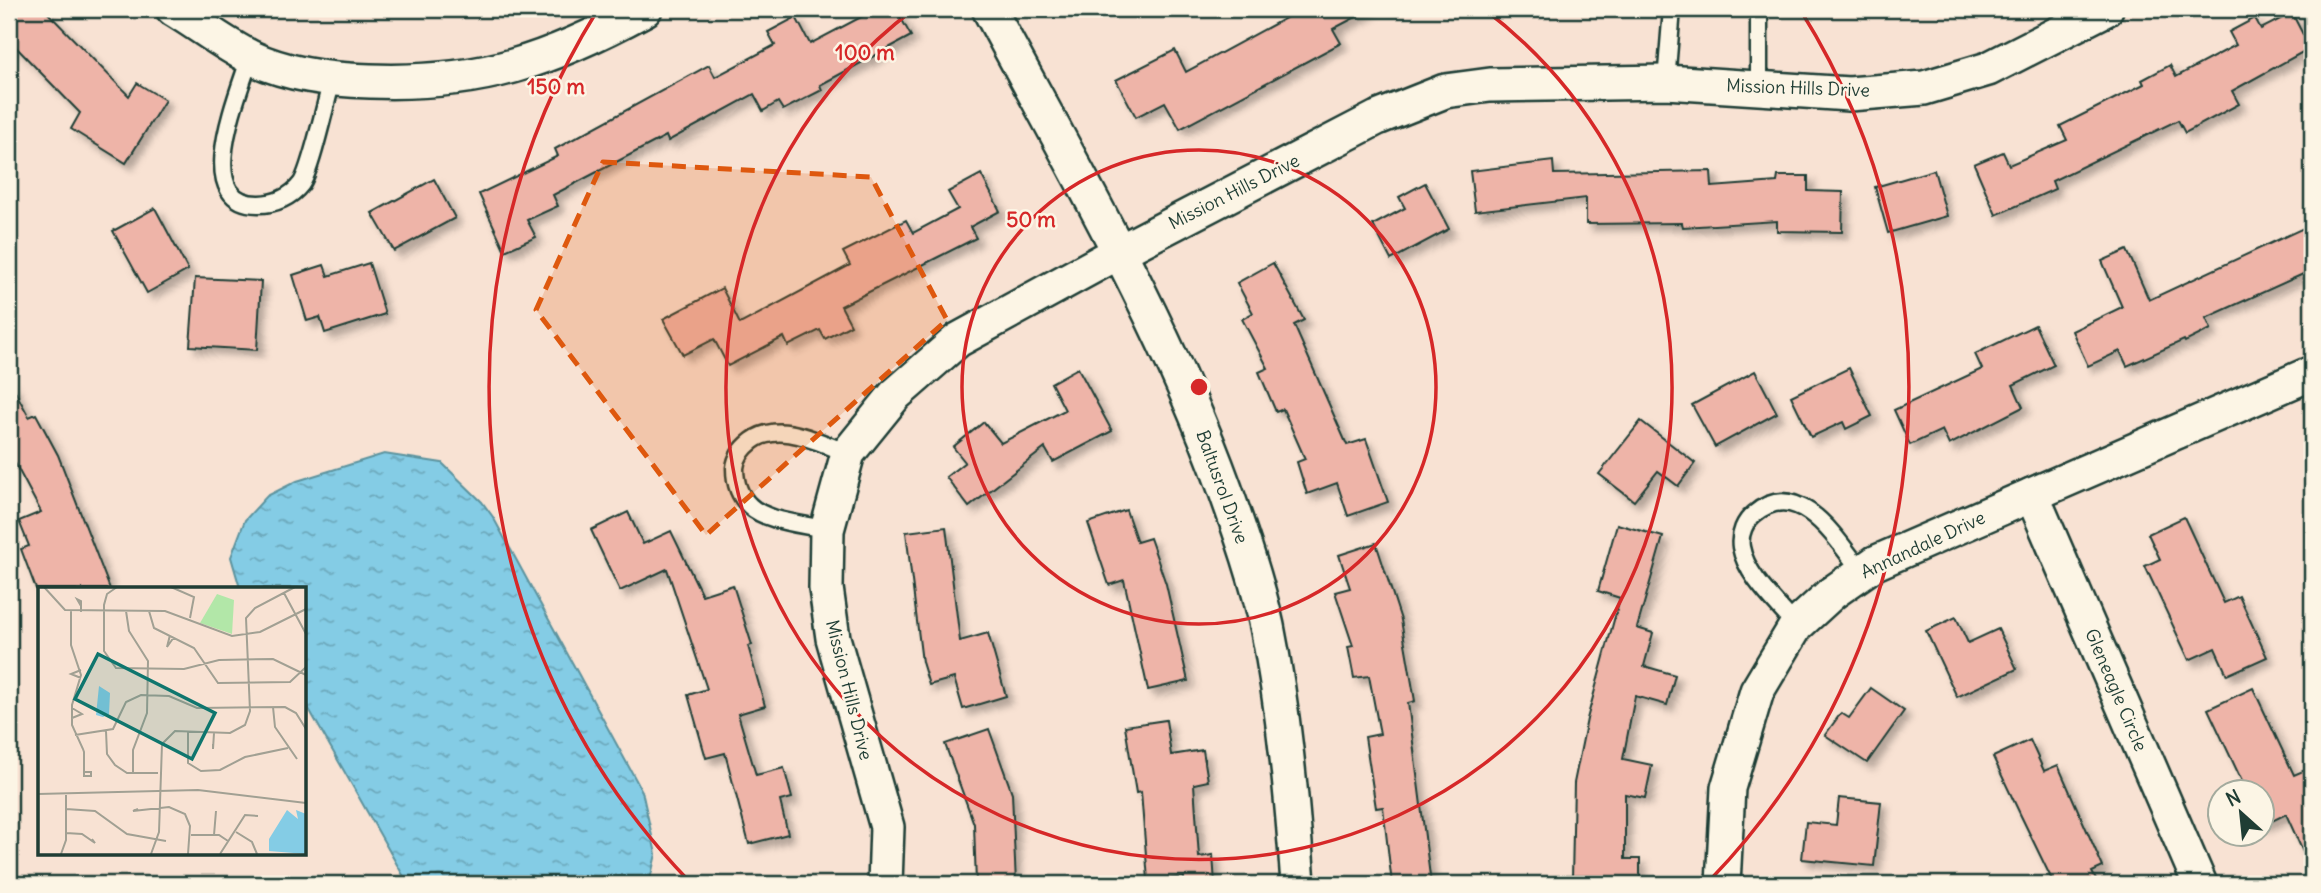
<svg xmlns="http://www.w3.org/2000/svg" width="2321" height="893" font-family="Delius,sans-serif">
<defs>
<pattern id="water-ripples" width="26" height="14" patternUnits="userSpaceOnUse" patternTransform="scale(1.75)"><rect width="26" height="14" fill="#84cce5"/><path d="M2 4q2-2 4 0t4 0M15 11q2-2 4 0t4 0" fill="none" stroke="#6ba7ba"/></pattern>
<filter id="shadow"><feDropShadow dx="6" dy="6" stdDeviation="3.5" flood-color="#0004"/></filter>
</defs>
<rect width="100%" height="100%" fill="#f8e2d3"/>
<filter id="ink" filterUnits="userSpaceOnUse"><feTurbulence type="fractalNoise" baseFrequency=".0143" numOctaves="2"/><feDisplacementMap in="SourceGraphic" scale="14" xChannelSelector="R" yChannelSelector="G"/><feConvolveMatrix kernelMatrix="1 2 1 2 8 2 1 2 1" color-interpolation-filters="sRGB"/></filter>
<g filter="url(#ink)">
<polygon fill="url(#water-ripples)" stroke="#5c939e" stroke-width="2" points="384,454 442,463 482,502 493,517 642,791 656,854 649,884 408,884 305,702 304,588 240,588 231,557 245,520 267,496 297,481"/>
<g fill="#eeb4a8" stroke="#1f3d34" stroke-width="2" filter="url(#shadow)">
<polygon points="9,9 44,9 129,96 137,83 165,100 126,163 71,129 80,113 9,40"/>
<polygon points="859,9 896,9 911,36 820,85 822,90 783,110 778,102 763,111 754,94 668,141 666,136 553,195 558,206 527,220 536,237 505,251 479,194 558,156 555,149 709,65 715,77 775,45 768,32 796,17 810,44 863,16"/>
<polygon points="1302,9 1371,9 1333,29 1341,43 1180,129 1165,102 1136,117 1116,80 1175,50 1186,72"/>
<polygon points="2292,13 2310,48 2232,91 2239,104 2185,133 2178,120 2052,181 2055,189 1996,215 1974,164 2003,152 2009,165 2067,140 2060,126 2144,84 2142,80 2170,65 2176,77 2236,45 2229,32 2255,18 2261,29"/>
<polygon points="1553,161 1554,174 1711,171 1712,187 1777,182 1778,176 1808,176 1808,191 1843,192 1842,232 1777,231 1777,221 1683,227 1682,223 1586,224 1586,198 1475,211 1470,171"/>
<polygon points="1934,170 1947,216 1888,233 1875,187"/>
<polygon points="981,174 1000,211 970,227 976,238 841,306 851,325 825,339 820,330 788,346 784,337 728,366 714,339 683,355 663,319 722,288 740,324 850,265 843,252 906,220 913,233 958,209 948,192"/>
<polygon points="434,179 455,218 394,251 372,213"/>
<polygon points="1425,183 1449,229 1391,260 1373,225 1405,208 1399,197"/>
<polygon points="155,208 188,270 147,293 113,231"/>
<polygon points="2312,224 2312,270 2206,318 2211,329 2185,342 2184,340 2127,366 2120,351 2088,366 2072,331 2122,307 2102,261 2127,250 2149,300"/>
<polygon points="369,263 385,314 325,333 320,317 307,321 293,275 324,265 328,276"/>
<polygon points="1273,263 1304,320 1294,325 1347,445 1366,439 1388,502 1348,516 1337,483 1307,494 1297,462 1305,459 1283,409 1276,412 1259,372 1268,368 1242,319 1253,313 1237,283"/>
<polygon points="195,278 261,281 257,350 190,346"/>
<polygon points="2035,325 2054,365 2013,385 2023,407 1949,445 1942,430 1910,445 1894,410 1982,369 1975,354"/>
<polygon points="1078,368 1112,431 1053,462 1045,448 969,507 946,477 965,462 953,447 984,422 1001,443 1065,410 1051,383"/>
<polygon points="1849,368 1872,416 1846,429 1843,422 1811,437 1791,396"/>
<polygon points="1755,371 1777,413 1715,447 1692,405"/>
<polygon points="9,380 29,417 36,414 58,455 110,589 36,589 21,549 29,546 19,521 41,512 9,452"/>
<polygon points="1641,421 1695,463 1678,486 1658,471 1634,501 1599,474"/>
<polygon points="1126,510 1137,542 1150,538 1166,584 1188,681 1148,690 1124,580 1109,585 1088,523"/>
<polygon points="628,512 643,544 671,531 702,595 733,585 752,645 748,646 765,706 738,714 756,775 784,768 792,798 780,801 788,834 749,844 725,753 706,758 688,695 707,689 667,569 620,591 591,530"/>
<polygon points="2184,517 2224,603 2239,596 2267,657 2227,675 2215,648 2189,660 2145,566 2160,559 2148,534"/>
<polygon points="1617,524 1663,537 1637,628 1653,633 1644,666 1675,675 1667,705 1635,696 1623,759 1652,765 1645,798 1625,794 1625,859 1640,859 1640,884 1572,879 1574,783 1587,719 1620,598 1598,591"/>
<polygon points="946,527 960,641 988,633 1006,696 963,709 954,678 929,685 922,662 906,532"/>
<polygon points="1376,543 1401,620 1415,701 1408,703 1431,884 1392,884 1383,807 1376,808 1365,737 1380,734 1369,676 1354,678 1348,647 1353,646 1335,592 1350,588 1339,555"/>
<polygon points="1956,617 1968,643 1998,629 2017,669 1957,697 1926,631"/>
<polygon points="1871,688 1904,711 1867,763 1825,735 1841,713 1849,718"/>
<polygon points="2253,688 2294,775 2312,767 2312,872 2286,814 2262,826 2262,792 2247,792 2208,709"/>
<polygon points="1166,720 1171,755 1203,750 1208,781 1194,784 1199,857 1213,855 1215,884 1184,884 1184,877 1148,880 1141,792 1136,793 1125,726"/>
<polygon points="989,729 1012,793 1016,884 976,884 974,824 945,744"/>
<polygon points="2030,740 2044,771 2058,765 2103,867 2092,872 2098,884 2054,884 2021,816 1993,757"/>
<polygon points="1839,798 1881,802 1874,866 1802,859 1806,822 1836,825"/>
</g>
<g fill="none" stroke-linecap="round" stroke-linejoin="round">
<g stroke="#1f3d34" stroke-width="21">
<g id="lane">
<path d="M250 57C240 91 190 205 259 204 275 204 291 197 301 184 311 170 326 101 332 80"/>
<polyline points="1666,82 1672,9"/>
<polyline points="1759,87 1759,9"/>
<path d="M827 530C805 524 767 522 750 506 739 496 735 482 735 468 736 457 743 448 752 441 780 420 819 443 848 453"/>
<path d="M1796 626C1778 604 1746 576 1741 547 1739 534 1745 521 1754 514 1799 476 1837 540 1861 571"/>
</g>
</g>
<g stroke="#1f3d34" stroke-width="38">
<g id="street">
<path d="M173 9C198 24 224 44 250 57 288 75 329 80 370 81 481 85 549 61 645 9"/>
<path d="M989 9C1073 166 1164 321 1225 489 1241 534 1257 580 1267 626 1284 711 1292 798 1298 884"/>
<polyline points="2032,495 2200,884"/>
<polyline points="885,884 887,827 833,638 826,588 827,530 848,453 895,395 958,340 1119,252 1377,118 1445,91 1490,85 1666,82 1849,94 1924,88 1988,69 2106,9"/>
<polyline points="1723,884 1728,788 1757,691 1796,626 1832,593 1875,563 2312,373"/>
</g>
</g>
<use href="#lane" stroke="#fcf5e5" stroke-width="16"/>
<use href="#street" stroke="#fcf5e5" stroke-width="33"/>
</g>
</g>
<path fill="#de580e" fill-opacity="0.2" stroke="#de580e" stroke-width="5" stroke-dasharray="14 9" stroke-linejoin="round" d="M603 162 871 177 947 320 706 535 536 310Z"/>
<g fill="none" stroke="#d62828" stroke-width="3.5">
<circle cx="1199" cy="387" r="237"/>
<path d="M1484 9A473 473 0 1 1 914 9"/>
<path d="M688 880A710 710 0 0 1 597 11M1801 11A710 710 0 0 1 1710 880"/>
</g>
<g text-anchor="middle" stroke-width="5" stroke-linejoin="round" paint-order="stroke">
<g font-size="18" fill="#1f3d34" stroke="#fcf5e5">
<text transform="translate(1798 88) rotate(2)" y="6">Mission Hills Drive</text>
<text transform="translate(1234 192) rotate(-27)" y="6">Mission Hills Drive</text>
<text transform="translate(1222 487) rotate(70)" y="6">Baltusrol Drive</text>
<text transform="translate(1923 545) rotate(-25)" y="6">Annandale Drive</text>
<text transform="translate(849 690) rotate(76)" y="6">Mission Hills Drive</text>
<text transform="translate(2116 690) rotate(67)" y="6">Gleneagle Circle</text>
</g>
</g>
<g transform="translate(38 587)">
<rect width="268" height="268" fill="#f8e2d3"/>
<path d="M179 7 196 13 194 47 162 36Z" fill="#b2e7a8"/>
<path d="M61 99 72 106 71 127 65 130 58 128ZM249 223 260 232 258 223 268 227V267L231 264V252Z" fill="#84cce5"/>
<path fill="none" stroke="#a1a093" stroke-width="2" d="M6 0 27 23 127 24 194 49 222 45 268 22M79 0 69 7 66 18V64L78 81 146 82 181 73 235 72 268 88M133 0 156 10 152 31M246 6 268 47M33 24V58L43 88 34 118V138L45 162 46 165V189H53V185H46M88 24 91 44 110 74 109 126 95 163V186M111 24 116 41 156 61 180 96 252 95 268 80M43 25V14L39 12 43 19M132 48 129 60 136 50M43 91 33 87 43 83M235 120 237 140 259 172M34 121 44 127 34 131M68 144 69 167 77 178 89 186H120M150 144V176L163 184 182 183 207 170 250 161M37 148 75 142 88 115 103 108 131 109 159 121 247 120 258 126 268 142M175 157V162L176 146M0 207 160 203 268 216M28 222 57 224 89 247 128 254M100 222 95 224 131 220 147 227 152 239 150 267M198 245 214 255 219 267M28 246 44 247 57 256 54 252M153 248H181L190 254M176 248 178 224M23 267 28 253V206M113 267 121 245 124 157 137 144 192 146 207 138 212 124 208 31 217 21 257 0M182 267 207 228 220 229"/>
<path fill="#0f766e" fill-opacity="0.15" stroke="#0f766e" stroke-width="3.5" d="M60 67 177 126 154 172 37 112Z"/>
<rect width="268" height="268" fill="none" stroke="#1f3d34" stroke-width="3.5"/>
</g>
<circle cx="1199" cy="387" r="10" fill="#d62828" stroke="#fcf5e5" stroke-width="3.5"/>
<g font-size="21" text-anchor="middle" font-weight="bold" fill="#d62828" stroke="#fcf5e5" stroke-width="5" stroke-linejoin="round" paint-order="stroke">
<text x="865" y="60">100 m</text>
<text x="556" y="94">150 m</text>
<text x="1031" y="227">50 m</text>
</g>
<rect width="2321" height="893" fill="none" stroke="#fcf5e5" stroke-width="35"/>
<rect x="18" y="18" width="2286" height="858" fill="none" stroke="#1f3d34" stroke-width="2.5" filter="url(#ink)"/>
<g transform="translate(2241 813) rotate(333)"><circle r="33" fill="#fcf5e5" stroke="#a4ab9e" stroke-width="2"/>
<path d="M0-5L12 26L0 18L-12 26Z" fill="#1f3d34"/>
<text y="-10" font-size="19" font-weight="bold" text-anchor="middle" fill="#1f3d34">N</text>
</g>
</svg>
